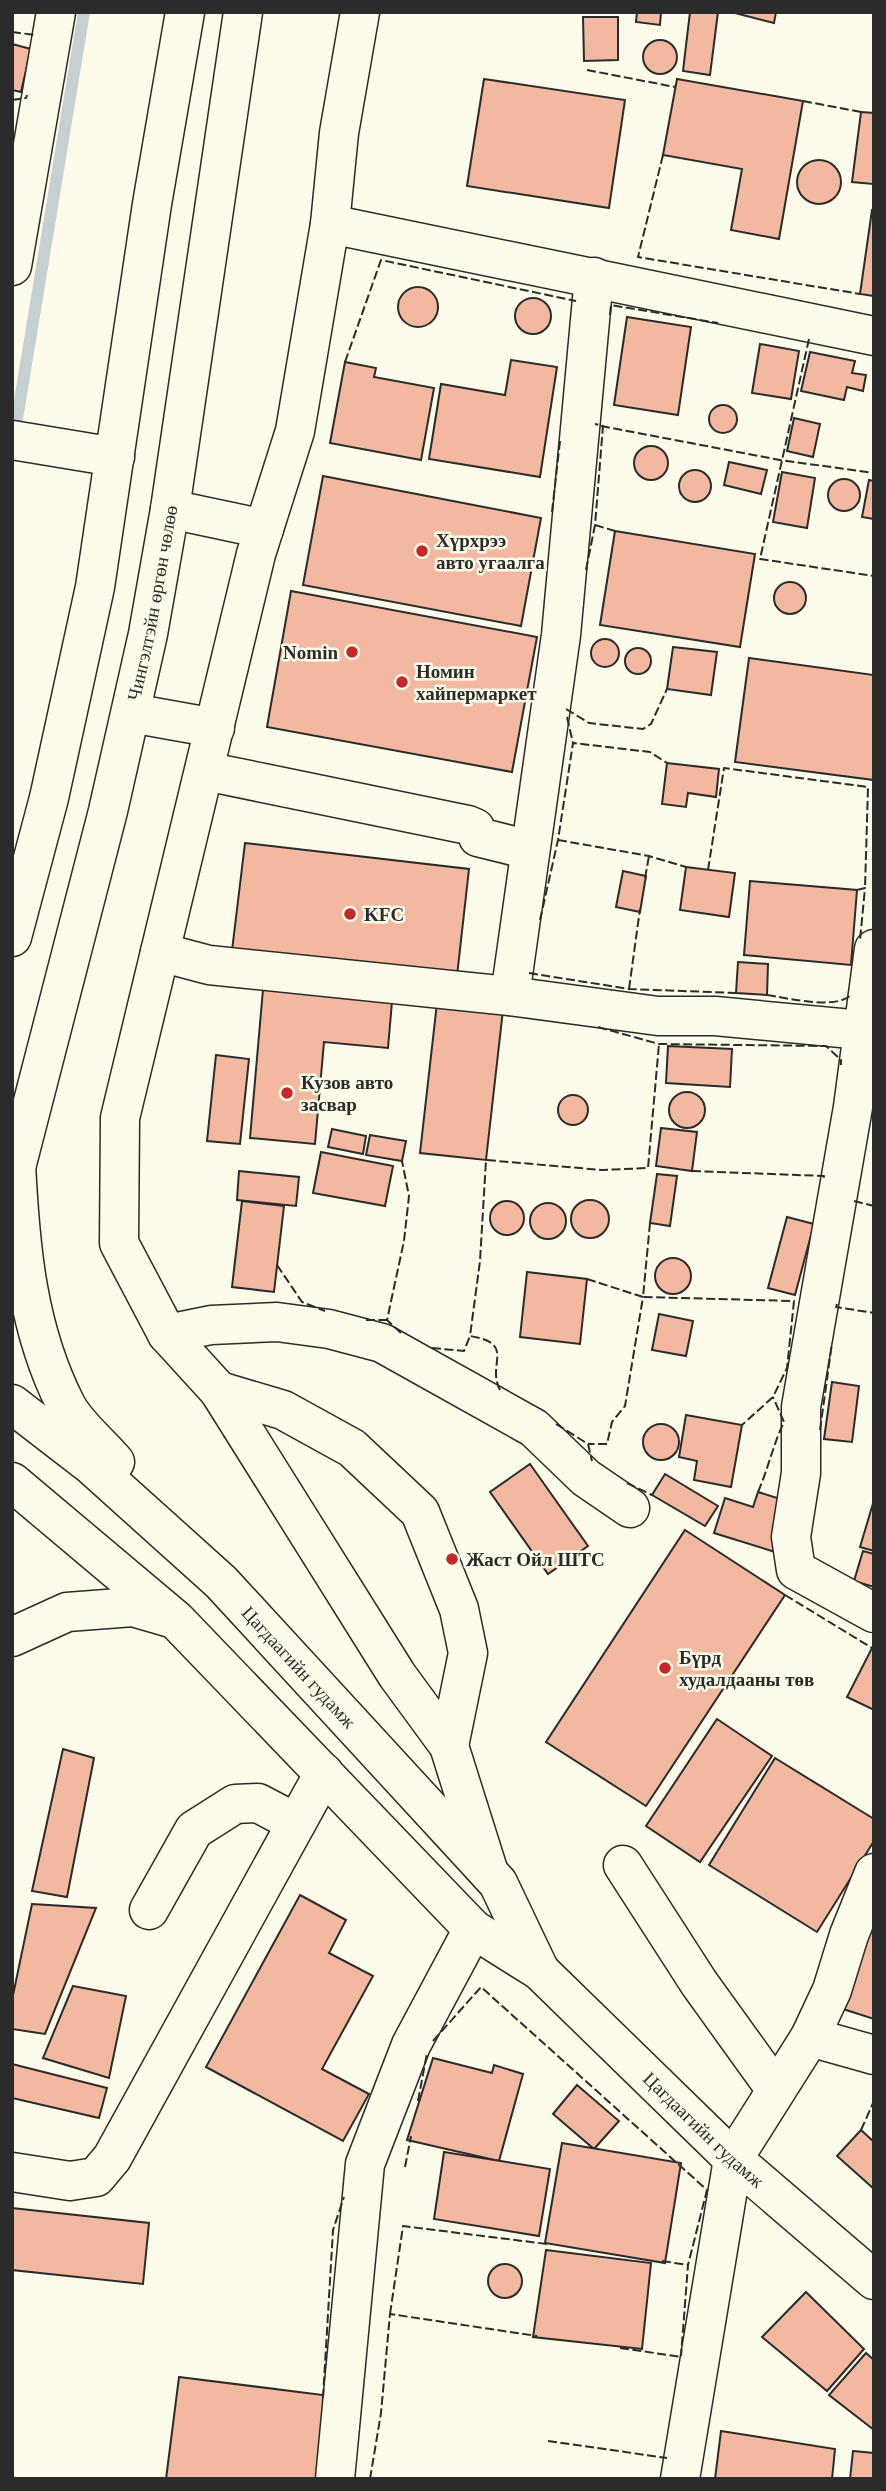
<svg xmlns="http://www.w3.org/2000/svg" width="886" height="2491" font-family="'Times New Roman',serif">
<rect width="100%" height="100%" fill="#fdfbea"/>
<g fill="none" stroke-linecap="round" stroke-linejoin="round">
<polyline stroke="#c7d0d0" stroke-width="12" points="14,437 84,12"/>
</g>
<g fill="#f2b8a0" stroke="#2b2b2b" stroke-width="2">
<polygon points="637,12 661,12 660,25 636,22"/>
<polygon points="690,12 718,12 710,75 683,71"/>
<polygon points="731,12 776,12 774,23"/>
<polygon points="583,17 618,17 618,60 584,61"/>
<circle cx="660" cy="57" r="17"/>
<polygon points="12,44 31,49 21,92 12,90"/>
<polygon points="484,79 625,100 609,208 467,186"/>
<polygon points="677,79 803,101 779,239 731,230 742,169 663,155"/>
<polygon points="861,112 874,113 873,184 852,182"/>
<circle cx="819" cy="182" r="22"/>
<polygon points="872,210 874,210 874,296 860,294"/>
<circle cx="418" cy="307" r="20"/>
<circle cx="533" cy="316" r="18"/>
<polygon points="627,317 691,327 678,415 614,405"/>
<polygon points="760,344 799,351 791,399 752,393"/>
<polygon points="810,352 855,361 852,373 866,375 863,391 847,387 844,400 801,391"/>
<polygon points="511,360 557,367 540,477 429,459 441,384 505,395"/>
<polygon points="345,362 376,368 374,377 434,388 421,460 330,443"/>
<circle cx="723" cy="419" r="14"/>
<polygon points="794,418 820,424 813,457 787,451"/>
<circle cx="651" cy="463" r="17"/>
<polygon points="729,462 767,470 761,494 724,485"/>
<circle cx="695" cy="486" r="16"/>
<polygon points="782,472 815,478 807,528 773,522"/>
<polygon points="323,476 541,518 521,626 303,585"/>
<circle cx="844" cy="495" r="16"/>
<polygon points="869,480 874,481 874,519 862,517"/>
<polygon points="615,531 755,554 740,647 600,625"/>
<circle cx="790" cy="598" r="16"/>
<polygon points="291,591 537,637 512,772 267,727"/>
<circle cx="605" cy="653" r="14"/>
<polygon points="673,647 717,652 711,695 667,689"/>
<circle cx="638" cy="661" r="13"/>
<polygon points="749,658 874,675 874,780 735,762"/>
<polygon points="667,763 719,769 716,797 688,793 686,807 662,804"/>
<polygon points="245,843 469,869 456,985 231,959"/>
<polygon points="686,867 735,873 729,917 680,910"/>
<polygon points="623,871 646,876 640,912 616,907"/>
<polygon points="750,881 857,890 851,965 744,955"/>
<polygon points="738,962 768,964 767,995 736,993"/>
<polygon points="264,978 393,990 388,1048 324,1042 315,1144 250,1138"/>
<polygon points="438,994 504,1001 486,1160 420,1153"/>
<polygon points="668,1046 732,1049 730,1087 666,1083"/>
<polygon points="216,1055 249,1059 240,1144 207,1141"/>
<circle cx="687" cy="1110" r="18"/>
<circle cx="573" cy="1110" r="15"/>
<polygon points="661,1128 697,1132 692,1171 656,1166"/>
<polygon points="332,1129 366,1136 363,1154 328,1147"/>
<polygon points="370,1135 406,1141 402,1161 366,1155"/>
<polygon points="321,1152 393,1166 385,1206 313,1193"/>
<polygon points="239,1171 299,1177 296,1206 237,1200"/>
<polygon points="657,1174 677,1176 670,1226 650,1223"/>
<circle cx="590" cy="1219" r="19"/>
<polygon points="242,1201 284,1206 274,1292 232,1287"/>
<circle cx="507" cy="1218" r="17"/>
<circle cx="548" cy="1221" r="18"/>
<polygon points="787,1217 814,1224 795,1295 768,1288"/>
<circle cx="673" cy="1276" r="18"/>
<polygon points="527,1272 587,1279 580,1344 520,1337"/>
<polygon points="659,1314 693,1321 686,1356 652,1350"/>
<polygon points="832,1382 859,1386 852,1442 824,1439"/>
<polygon points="686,1415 742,1425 731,1487 694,1480 697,1461 679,1457"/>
<circle cx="661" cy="1442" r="18"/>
<polygon points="530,1464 588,1546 548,1574 490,1492"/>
<polygon points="665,1474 718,1506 705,1526 652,1495"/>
<polygon points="758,1492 790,1502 775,1552 714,1533 725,1498 753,1507"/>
<polygon points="874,1500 874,1551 860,1547"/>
<polygon points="685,1530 785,1595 646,1806 546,1742"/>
<polygon points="863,1551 874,1554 874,1587 854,1581"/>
<polygon points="872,1648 874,1649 874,1710 847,1697"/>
<polygon points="717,1719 772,1756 700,1862 646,1826"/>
<polygon points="63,1749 94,1758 67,1897 32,1891"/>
<polygon points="775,1758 874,1819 874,1841 817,1932 709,1865"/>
<polygon points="300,1895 346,1920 329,1953 373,1976 322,2069 369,2094 343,2141 206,2067"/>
<polygon points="32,1904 96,1908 45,2034 12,2029 12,2000"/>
<polygon points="874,1919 874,2019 843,2009"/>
<polygon points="73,1986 126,1996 109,2078 43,2058"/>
<polygon points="433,2058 492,2073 494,2065 523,2074 499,2161 407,2140"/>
<polygon points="12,2064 107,2088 99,2118 12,2098"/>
<polygon points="577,2085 619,2121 594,2149 553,2114"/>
<polygon points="861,2130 874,2142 874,2189 837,2156"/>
<polygon points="562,2143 681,2163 665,2263 545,2243"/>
<polygon points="444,2152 550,2169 539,2236 434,2219"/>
<polygon points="12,2208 149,2223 143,2284 12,2270"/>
<polygon points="546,2250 651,2263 642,2349 533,2337"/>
<circle cx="505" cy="2281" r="17"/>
<polygon points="806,2292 864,2349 827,2391 762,2337"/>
<polygon points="866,2353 874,2360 874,2430 829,2395"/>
<polygon points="179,2377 331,2396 320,2479 166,2479"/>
<polygon points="721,2431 835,2449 832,2479 715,2479"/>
<polygon points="853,2451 874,2453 874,2479 850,2479"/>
</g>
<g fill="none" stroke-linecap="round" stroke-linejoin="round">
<g stroke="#2b2b2b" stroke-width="41">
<g id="minor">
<polyline points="360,12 339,133 330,224 295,431 256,554 120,1118 119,1243 167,1334 219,1391 397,1675 449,1746 489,1873"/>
<polyline points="330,224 874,336"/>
<polyline points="12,266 56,12"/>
<polyline points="12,440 115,457"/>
<polyline points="170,509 264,529"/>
<polyline points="131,713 215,728"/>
<polyline points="205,771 468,825 475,828 478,837 530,850"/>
<polyline points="874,949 853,1107 801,1407 801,1473 791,1537 796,1570 874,1613"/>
<polyline points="160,952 209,965 510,996 658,1016 715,1016 862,1030"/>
<polyline points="510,996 561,635 594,277"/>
<polyline points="167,1334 211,1325 277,1322 329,1329 382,1343 534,1428 586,1478 630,1508"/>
<polyline points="219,1391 283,1410 352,1448 420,1512 459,1609 468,1653 449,1746"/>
<polyline points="623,1865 699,1983 776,2090"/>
<polyline points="149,1910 194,1830 235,1804 258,1803 296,1823"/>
<polyline points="810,2037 874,2055"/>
<polyline points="12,2172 70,2181 96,2177 112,2158 324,1773"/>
<polyline points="335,2479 365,2164 411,2045 473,1929"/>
<polyline points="680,2479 733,2159 810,2037 832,1990 849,1935 874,1873"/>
</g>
</g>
<g stroke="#2b2b2b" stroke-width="41">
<g id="major">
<polyline points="12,937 49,798 95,587 152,204 185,12"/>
<path d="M16 1163C20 1246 27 1329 66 1405 76 1425 100 1444 115 1462"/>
<path id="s1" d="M12 1183 108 811 148 634 170 509 243 12"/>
<path id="s2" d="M12 1404 91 1465 221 1582 498 1883 540 1971"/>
<path id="s3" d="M12 1482 176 1620 473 1929 540 1971 733 2159 874 2280"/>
<polyline points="12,1637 67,1612 133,1607 171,1618"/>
</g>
</g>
<use href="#minor" stroke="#fdfbea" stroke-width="38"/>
<use href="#major" stroke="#fdfbea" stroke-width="38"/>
<g stroke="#2b2b2b" stroke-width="2" stroke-dasharray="9 3.5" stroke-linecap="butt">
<polyline points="12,32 35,35"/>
<polyline points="587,70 675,87"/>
<polyline points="12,100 26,98 27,95"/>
<polyline points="803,101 861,112"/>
<polyline points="663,155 638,257 860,294"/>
<polyline points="610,315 611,305 718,323"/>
<polyline points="809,339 760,559 874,576"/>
<polyline points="345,362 381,260 576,301"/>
<polyline points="601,426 780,460 874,473"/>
<polyline points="552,512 560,441"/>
<polyline points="595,525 615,531"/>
<polyline points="586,570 595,525 603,426 595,424"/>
<polyline points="566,709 589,723 643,729 651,724 667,689"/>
<polyline points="567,717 573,743"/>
<polyline points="558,840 649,856 686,867"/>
<polyline points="708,870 724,768 868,787 865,888"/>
<polyline points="645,878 649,856"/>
<polyline points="857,890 865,888 860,940"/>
<polyline points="540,920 558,840 573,743 650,752 667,763"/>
<polyline points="529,973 629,989 736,993"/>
<polyline points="629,989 640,909"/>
<path d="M767 995C787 998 836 1010 851 995"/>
<polyline points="598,1027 659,1044 826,1046 841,1060 841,1065"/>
<polyline points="692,1171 824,1176 823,1180"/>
<polyline points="854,1201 874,1206"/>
<polyline points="650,1223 643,1297 794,1301 787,1368 773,1397 742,1425"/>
<polyline points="277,1265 302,1302 325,1311"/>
<polyline points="587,1279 643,1297 625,1406 612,1422 607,1444 588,1444"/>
<polyline points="837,1304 836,1307 874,1313"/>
<polyline points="366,1320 387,1320"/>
<polyline points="401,1333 387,1320 404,1241 409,1196 402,1161"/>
<polyline points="432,1348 464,1351 470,1336"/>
<path d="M500 1390C486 1363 517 1344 470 1336L480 1261 486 1160 602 1170 648 1168 659 1044"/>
<polyline points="556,1424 588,1444 592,1461"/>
<polyline points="820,1430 832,1343"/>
<polyline points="627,1483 652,1495"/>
<path d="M758 1492C768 1469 773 1445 784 1422L773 1397"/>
<polyline points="785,1595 872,1648"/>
<polyline points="433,2041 481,1987 707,2190 688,2265 681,2356"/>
<polyline points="418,2101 427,2053"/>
<polyline points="861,2130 874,2101"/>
<polyline points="405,2167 411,2136"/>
<polyline points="662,2261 688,2265"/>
<polyline points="390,2314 403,2226 547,2244"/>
<polyline points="620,2348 682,2357"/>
<polyline points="323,2398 333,2230 344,2197"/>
<polyline points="548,2441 667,2458"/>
<polyline points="370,2479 381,2413 390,2314 537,2336"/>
</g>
</g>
<g fill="#c62828" stroke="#fdfbea" stroke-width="2.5">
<circle cx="422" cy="551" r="7"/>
<circle cx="352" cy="652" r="7"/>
<circle cx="402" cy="682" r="7"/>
<circle cx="350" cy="914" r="7"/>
<circle cx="287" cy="1093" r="7"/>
<circle cx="452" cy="1559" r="7"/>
<circle cx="665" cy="1668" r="7"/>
</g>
<g text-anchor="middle" stroke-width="5" stroke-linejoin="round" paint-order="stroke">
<g font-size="19" font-weight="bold" fill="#2b2b2b" stroke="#fdfbea" text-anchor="start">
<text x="436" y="547">Хүрхрээ<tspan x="436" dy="22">авто угаалга</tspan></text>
<text x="338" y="659" text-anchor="end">Nomin</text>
<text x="416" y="678">Номин<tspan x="416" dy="22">хайпермаркет</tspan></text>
<text x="364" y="921">KFC</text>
<text x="301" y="1089">Кузов авто<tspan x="301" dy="22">засвар</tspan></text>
<text x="466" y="1566">Жаст Ойл ШТС</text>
<text x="679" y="1664">Бүрд<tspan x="679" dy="22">худалдааны төв</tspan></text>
</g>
<g font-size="19" fill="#2b2b2b" stroke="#fdfbea">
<text dy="7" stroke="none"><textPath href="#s1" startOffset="597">Чингэлтэйн өргөн чөлөө</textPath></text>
<text dy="7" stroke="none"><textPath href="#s2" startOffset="390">Цагдаагийн гудамж</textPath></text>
<text dy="7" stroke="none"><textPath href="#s3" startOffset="950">Цагдаагийн гудамж</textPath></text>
</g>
</g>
<rect width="886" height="2491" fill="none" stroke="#2b2b2b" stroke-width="28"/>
</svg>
